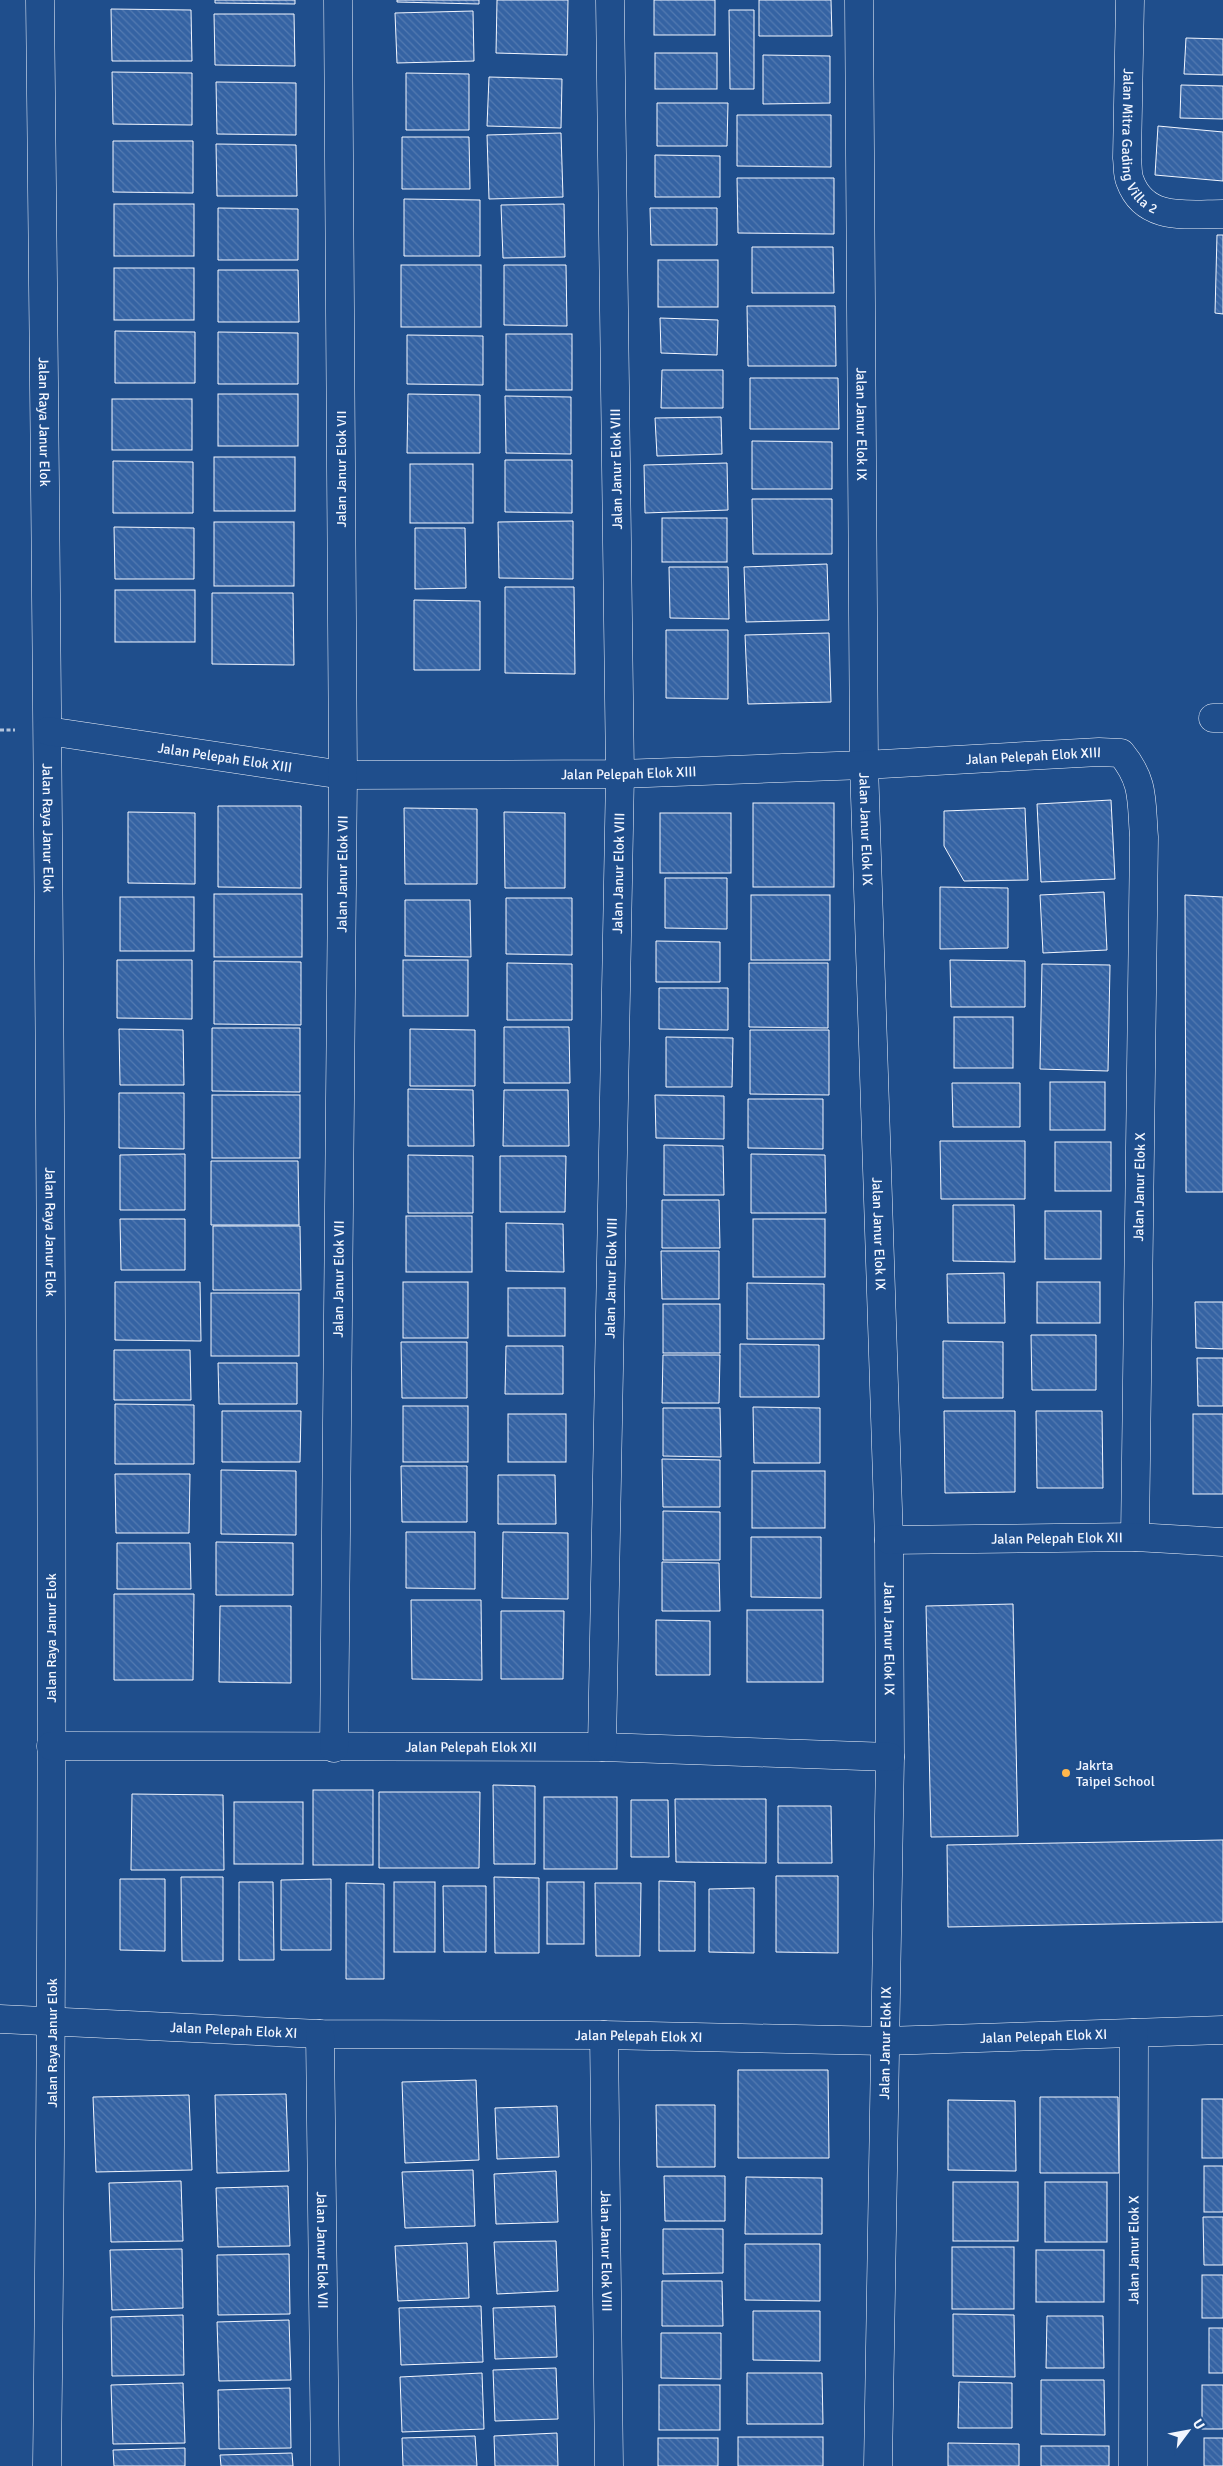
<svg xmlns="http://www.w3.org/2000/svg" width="1223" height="2466" font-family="Signika,sans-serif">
<defs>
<pattern id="building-back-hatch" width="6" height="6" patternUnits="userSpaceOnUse" patternTransform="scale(1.25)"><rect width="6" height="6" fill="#3563a3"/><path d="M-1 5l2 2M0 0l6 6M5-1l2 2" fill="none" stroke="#537ab1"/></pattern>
</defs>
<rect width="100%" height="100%" fill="#1f4e8c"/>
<g fill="url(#building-back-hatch)" stroke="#f2f6ff">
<polygon points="215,0 295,0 295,4 215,3"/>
<polygon points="397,0 479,0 479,4 397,2"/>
<polygon points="497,0 568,0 567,55 496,53"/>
<rect x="654" y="0" width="61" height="35"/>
<polygon points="759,0 831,0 832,36 759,36"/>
<polygon points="111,9 191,10 192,61 112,61"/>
<polygon points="729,10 754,10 754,89 730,89"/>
<polygon points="473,11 474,61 397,63 395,13"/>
<polygon points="214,14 294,14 295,66 215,65"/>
<polygon points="1186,38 1223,39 1223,75 1184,74"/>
<rect x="655" y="53" width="62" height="36"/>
<polygon points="763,55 830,56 830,103 763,104"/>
<polygon points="112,72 192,73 192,125 113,124"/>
<polygon points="406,73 469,74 469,130 406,130"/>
<polygon points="489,77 562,79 561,128 487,126"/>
<polygon points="216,82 296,83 296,135 217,134"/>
<polygon points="1181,85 1223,86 1223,119 1180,118"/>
<polygon points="657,103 728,103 727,146 657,146"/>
<polygon points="737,115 831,115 831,167 737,166"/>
<polygon points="1158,126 1223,132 1223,181 1155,175"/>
<polygon points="561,133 563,197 489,199 487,135"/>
<polygon points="402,137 469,137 470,189 402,189"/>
<polygon points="113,141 193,141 193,193 113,192"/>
<polygon points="216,144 296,145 297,196 217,196"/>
<polygon points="655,155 720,156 720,197 655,197"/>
<polygon points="737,178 834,178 834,234 738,233"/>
<polygon points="404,199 480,200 480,256 404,256"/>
<rect x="114" y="204" width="80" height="52"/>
<polygon points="564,204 565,257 503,258 501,205"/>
<polygon points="218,208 298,209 298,260 218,260"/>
<polygon points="650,208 717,208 717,245 651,245"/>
<polygon points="1217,235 1223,235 1223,314 1215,313"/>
<polygon points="752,247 833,247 834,293 752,293"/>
<rect x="658" y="260" width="60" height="47"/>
<rect x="401" y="265" width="80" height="62"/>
<polygon points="504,265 566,265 567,326 504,325"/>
<rect x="114" y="268" width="80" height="52"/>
<polygon points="218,270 298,270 299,322 218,322"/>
<polygon points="747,306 835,306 836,366 748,366"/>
<polygon points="660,318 718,320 717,355 661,353"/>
<polygon points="115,331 195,332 195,383 115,383"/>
<polygon points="218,332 298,333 298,384 218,384"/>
<rect x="506" y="334" width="66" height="56"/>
<polygon points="407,335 483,336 483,385 407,384"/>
<polygon points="662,370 723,370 723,408 661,408"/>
<polygon points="750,378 838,378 839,429 750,429"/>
<rect x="218" y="394" width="80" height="52"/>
<polygon points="408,394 480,395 480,453 407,453"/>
<polygon points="505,396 571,397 571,454 506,453"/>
<rect x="112" y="399" width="80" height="51"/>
<polygon points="721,417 722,454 657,456 655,418"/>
<polygon points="752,441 832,442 832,489 752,489"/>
<rect x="214" y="457" width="81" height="54"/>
<polygon points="505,460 572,460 572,513 505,512"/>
<polygon points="113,461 193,462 193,513 113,513"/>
<polygon points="727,463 728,510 645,513 644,465"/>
<rect x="410" y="464" width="63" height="59"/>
<polygon points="752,499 832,499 832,554 753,554"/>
<rect x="662" y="518" width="65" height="44"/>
<polygon points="573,521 573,579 499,578 498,522"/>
<rect x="214" y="522" width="80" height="64"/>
<polygon points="114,527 194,528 194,579 115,579"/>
<polygon points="415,528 465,528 466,588 415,589"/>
<polygon points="827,564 829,620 746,622 744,567"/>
<polygon points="669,567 728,567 729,619 670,618"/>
<polygon points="505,587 574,587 575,674 505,673"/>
<rect x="115" y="590" width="80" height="52"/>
<polygon points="212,593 293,593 294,665 212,664"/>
<polygon points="414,600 480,601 480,670 414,670"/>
<polygon points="666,630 728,630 728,699 666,698"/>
<polygon points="829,633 831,702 748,704 745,635"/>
<polygon points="1111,800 1115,879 1041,882 1037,804"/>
<rect x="753" y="803" width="81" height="84"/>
<polygon points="218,806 301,806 301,888 218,887"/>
<polygon points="404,808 477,809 477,884 405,884"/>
<polygon points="1025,808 1028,880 964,881 944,846 944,811"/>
<polygon points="128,812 195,813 195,884 128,883"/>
<polygon points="504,812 565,813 565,888 505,888"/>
<rect x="660" y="813" width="71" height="60"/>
<polygon points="665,878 727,878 727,929 665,928"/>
<polygon points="940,887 1008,888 1008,948 940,949"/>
<polygon points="1104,892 1107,950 1043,953 1040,895"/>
<rect x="214" y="894" width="88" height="63"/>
<rect x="751" y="895" width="79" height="65"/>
<polygon points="1185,895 1223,897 1223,1192 1186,1192"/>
<rect x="120" y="897" width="74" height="54"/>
<polygon points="506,898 572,898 572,955 506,954"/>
<polygon points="405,900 470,900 471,957 405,956"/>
<polygon points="656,941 720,942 720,982 656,982"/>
<polygon points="117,960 192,960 192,1019 117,1018"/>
<rect x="403" y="960" width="65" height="56"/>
<polygon points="950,960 1025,961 1025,1007 951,1007"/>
<polygon points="214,961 301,962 301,1025 214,1024"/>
<polygon points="507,963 572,964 572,1020 507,1020"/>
<polygon points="749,963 828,963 828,1028 749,1027"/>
<polygon points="1042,964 1110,965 1108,1071 1040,1069"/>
<polygon points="659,988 728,988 728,1030 659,1029"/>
<rect x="954" y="1017" width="59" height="51"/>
<polygon points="504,1027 569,1027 570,1083 504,1083"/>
<polygon points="212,1028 300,1028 300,1092 212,1091"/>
<polygon points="119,1029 183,1030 184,1085 120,1085"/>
<polygon points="410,1029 475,1030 475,1086 410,1086"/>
<polygon points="750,1030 829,1030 829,1095 750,1094"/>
<polygon points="666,1037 733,1038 732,1087 666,1087"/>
<rect x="1050" y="1082" width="55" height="48"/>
<polygon points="952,1083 1020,1083 1020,1127 953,1127"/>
<polygon points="408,1089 473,1090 474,1146 408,1146"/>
<polygon points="504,1090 568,1090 569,1146 503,1146"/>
<polygon points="119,1093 184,1093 184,1149 119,1148"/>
<rect x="212" y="1095" width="88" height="63"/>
<polygon points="655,1095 724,1096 724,1139 656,1138"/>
<polygon points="748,1099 823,1099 823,1149 748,1148"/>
<polygon points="940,1141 1025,1141 1025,1199 941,1199"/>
<rect x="1055" y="1142" width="56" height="49"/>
<polygon points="664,1145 723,1146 724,1195 664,1195"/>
<polygon points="185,1154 185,1210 120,1210 120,1155"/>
<polygon points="751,1154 825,1155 826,1213 751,1213"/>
<polygon points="408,1155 473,1156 473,1213 408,1213"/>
<polygon points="500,1156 566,1156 565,1212 500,1212"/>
<polygon points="211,1161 298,1161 299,1225 211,1225"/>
<polygon points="662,1200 719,1200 720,1248 662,1248"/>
<polygon points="953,1205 1014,1205 1015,1262 953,1261"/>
<rect x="1045" y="1211" width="56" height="48"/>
<rect x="406" y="1216" width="66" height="56"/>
<polygon points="120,1219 185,1219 185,1270 121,1270"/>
<rect x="753" y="1219" width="72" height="58"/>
<polygon points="506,1223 563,1224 564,1272 506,1271"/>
<polygon points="213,1226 300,1226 301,1290 213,1290"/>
<polygon points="661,1251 719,1251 719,1299 662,1299"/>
<polygon points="1004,1273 1005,1323 948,1323 947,1274"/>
<polygon points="115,1282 200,1282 201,1341 115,1340"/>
<rect x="403" y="1282" width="65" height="56"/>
<rect x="1037" y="1282" width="63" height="41"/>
<polygon points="747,1283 824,1284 824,1339 747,1339"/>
<rect x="508" y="1288" width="57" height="48"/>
<rect x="211" y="1293" width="88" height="63"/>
<polygon points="1195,1302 1223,1302 1223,1349 1196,1348"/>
<rect x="663" y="1304" width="57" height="49"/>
<polygon points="1031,1335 1096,1335 1096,1390 1032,1390"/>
<polygon points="943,1341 1003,1342 1003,1398 943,1398"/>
<polygon points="401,1342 467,1342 467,1398 402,1398"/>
<polygon points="740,1344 819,1345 819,1397 740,1397"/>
<polygon points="506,1346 563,1346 563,1394 505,1394"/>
<polygon points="114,1350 190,1350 191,1400 114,1400"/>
<polygon points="663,1355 720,1355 719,1403 662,1403"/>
<polygon points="1197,1358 1223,1358 1223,1406 1198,1406"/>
<polygon points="218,1363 297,1363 297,1404 219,1404"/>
<polygon points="115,1404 194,1405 194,1464 115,1464"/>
<rect x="403" y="1406" width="65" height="56"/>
<polygon points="753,1407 820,1408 820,1463 754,1463"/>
<polygon points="663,1408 720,1408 721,1457 663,1456"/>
<polygon points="222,1411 301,1411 300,1462 222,1462"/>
<polygon points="944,1411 1015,1411 1015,1492 945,1493"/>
<polygon points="1036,1411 1102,1411 1103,1488 1037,1488"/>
<rect x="508" y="1414" width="58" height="48"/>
<rect x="1193" y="1414" width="30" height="80"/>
<polygon points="662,1459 720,1460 720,1507 663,1507"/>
<polygon points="401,1466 467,1466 467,1522 402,1522"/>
<polygon points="221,1470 296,1471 296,1535 221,1534"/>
<rect x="752" y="1471" width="73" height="57"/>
<polygon points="115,1474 190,1474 189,1533 116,1533"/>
<polygon points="498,1475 555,1475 556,1524 498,1524"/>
<polygon points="663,1511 720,1512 720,1560 663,1560"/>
<polygon points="406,1532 475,1532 475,1589 406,1588"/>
<polygon points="503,1532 568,1533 568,1599 502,1598"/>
<polygon points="751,1537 821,1537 821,1598 751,1597"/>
<polygon points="216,1542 293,1543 293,1595 216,1595"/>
<polygon points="117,1543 190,1543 191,1589 117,1589"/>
<polygon points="662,1562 719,1563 720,1611 662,1611"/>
<polygon points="114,1594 194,1594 193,1680 114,1680"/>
<polygon points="411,1600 481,1600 482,1680 412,1679"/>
<polygon points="1013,1604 1018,1836 931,1837 926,1606"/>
<polygon points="220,1606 291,1606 291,1683 219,1682"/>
<rect x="747" y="1610" width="76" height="72"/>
<polygon points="501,1611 564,1611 563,1679 501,1679"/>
<polygon points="656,1620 710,1621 710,1675 656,1675"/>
<polygon points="493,1785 535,1786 535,1864 494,1864"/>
<rect x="313" y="1790" width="60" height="75"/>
<polygon points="379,1792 480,1792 479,1868 379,1868"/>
<polygon points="132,1794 223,1795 224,1870 131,1870"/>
<rect x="544" y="1797" width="73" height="72"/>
<polygon points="675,1799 766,1799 766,1863 676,1862"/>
<polygon points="631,1800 668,1800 669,1857 631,1857"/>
<rect x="234" y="1802" width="69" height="62"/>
<polygon points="778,1806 831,1806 832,1863 778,1863"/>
<polygon points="1223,1840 1223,1922 948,1927 947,1845"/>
<polygon points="776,1876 838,1876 838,1953 776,1952"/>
<polygon points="181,1877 223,1877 223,1961 182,1961"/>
<polygon points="494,1877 539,1878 539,1953 495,1953"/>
<polygon points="120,1879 165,1879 165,1951 120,1950"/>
<polygon points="331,1879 331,1950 281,1950 281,1880"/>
<polygon points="659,1881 695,1882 695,1951 659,1951"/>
<polygon points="239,1882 273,1882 274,1960 239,1960"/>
<rect x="394" y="1882" width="41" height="70"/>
<rect x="547" y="1882" width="37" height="62"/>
<polygon points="346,1883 384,1884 384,1979 346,1979"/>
<polygon points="595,1883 641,1883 640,1956 596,1956"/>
<polygon points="443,1886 486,1886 486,1952 444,1952"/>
<polygon points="754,1888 754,1953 709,1952 709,1889"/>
<polygon points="738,2070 828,2070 829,2158 738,2158"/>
<polygon points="476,2080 479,2160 405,2163 402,2082"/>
<polygon points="286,2094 289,2171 217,2173 215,2095"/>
<polygon points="189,2095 192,2170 96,2172 93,2097"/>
<polygon points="1040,2097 1118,2097 1119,2173 1040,2173"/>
<rect x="1202" y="2099" width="21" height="59"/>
<polygon points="948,2100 1015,2101 1016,2171 948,2170"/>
<polygon points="656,2105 715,2105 715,2167 657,2167"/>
<polygon points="557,2106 559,2157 497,2159 495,2108"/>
<rect x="1204" y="2166" width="19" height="46"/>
<polygon points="473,2170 475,2226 405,2228 402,2172"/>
<polygon points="556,2171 558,2222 496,2224 494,2174"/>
<polygon points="664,2176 725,2176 725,2221 665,2221"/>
<polygon points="746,2177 822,2178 822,2234 745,2234"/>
<polygon points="181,2181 183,2241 111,2242 109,2183"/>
<rect x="953" y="2182" width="65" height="59"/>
<rect x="1045" y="2182" width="62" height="60"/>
<polygon points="288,2186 290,2246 218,2247 216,2188"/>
<polygon points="1203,2217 1223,2217 1223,2265 1204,2265"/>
<polygon points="663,2229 723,2229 723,2273 663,2274"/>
<polygon points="556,2241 558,2291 497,2294 494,2242"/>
<polygon points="467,2243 469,2298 398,2301 395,2246"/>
<polygon points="745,2244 820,2244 820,2301 745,2300"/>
<rect x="952" y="2247" width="62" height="62"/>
<polygon points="182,2249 183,2308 112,2310 110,2250"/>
<rect x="1036" y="2250" width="68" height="52"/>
<polygon points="289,2254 290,2314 218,2315 217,2255"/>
<rect x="1202" y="2275" width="21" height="43"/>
<polygon points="662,2281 722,2281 723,2326 662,2326"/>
<polygon points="481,2306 483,2362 401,2365 399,2308"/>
<polygon points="555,2306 557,2357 495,2359 493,2308"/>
<polygon points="753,2311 820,2311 820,2361 753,2360"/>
<polygon points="953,2314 1014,2315 1015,2377 953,2376"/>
<polygon points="183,2315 184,2375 112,2376 111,2317"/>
<polygon points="1047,2316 1103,2316 1104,2368 1046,2368"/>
<polygon points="289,2320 291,2380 219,2381 217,2322"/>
<rect x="1209" y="2328" width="14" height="45"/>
<polygon points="661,2333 721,2333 721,2379 661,2378"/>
<polygon points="556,2368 558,2419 495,2421 493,2370"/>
<polygon points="482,2373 484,2429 402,2432 400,2377"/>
<polygon points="747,2373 822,2373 823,2424 747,2424"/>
<polygon points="1041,2380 1104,2380 1105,2435 1041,2434"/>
<polygon points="959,2382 1012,2383 1012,2428 958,2428"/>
<polygon points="183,2383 185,2443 113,2444 111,2385"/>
<rect x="659" y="2385" width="61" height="45"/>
<rect x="1202" y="2385" width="21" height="44"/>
<polygon points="290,2388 291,2448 219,2449 218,2390"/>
<polygon points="557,2433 558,2466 495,2466 494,2436"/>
<polygon points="475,2436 477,2466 403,2466 402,2438"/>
<rect x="738" y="2437" width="85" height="29"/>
<rect x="658" y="2438" width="60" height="28"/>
<rect x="1204" y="2438" width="19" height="28"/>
<polygon points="948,2443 1019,2444 1019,2466 948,2466"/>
<rect x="1041" y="2446" width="68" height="20"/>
<polygon points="185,2448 185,2466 114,2466 113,2450"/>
<polygon points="292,2453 293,2466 221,2466 220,2455"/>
</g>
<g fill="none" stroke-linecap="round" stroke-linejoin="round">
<g stroke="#f2f6ff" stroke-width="29">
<g id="street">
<path id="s1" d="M40 0C49 822 57 1644 47 2466"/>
<path id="s2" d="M859 0 864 765 889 1540 890 1757 878 2466"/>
<path id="s3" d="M1130 0 1127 158C1128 165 1127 174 1130 181 1145 222 1188 214 1223 214"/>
<polyline points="1213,718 1223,718"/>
<path id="s4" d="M48 731 343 775 620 774 864 765 1099 752 1121 753C1145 782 1141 801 1144 837L1135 1537"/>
<path id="s5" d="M889 1540 1135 1537 1223 1542"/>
<path id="s6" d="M51 1746 602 1747 890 1757"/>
<path id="s7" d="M602 1747 620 774 610 0"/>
<path id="s8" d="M334 1748 343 775 338 0"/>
<path id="s9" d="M0 2019 320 2034 604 2035 885 2041 1223 2030"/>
<path id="s10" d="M320 2034 325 2466"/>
<path id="s11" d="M604 2035 609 2466"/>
<path id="s12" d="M1133 2466 1134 2033"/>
</g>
</g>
<polyline stroke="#b3c4dc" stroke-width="3" stroke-dasharray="4 2.5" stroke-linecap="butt" points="0,730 15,730"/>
<use href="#street" stroke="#1f4e8c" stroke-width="28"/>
</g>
<circle fill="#ffb74d" stroke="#1f4e8c" stroke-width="2" cx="1066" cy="1773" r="5"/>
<g text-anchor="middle" stroke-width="4" stroke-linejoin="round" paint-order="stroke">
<g font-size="14" fill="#f2f6ff" stroke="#1f4e8c">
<text dy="5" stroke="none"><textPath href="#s3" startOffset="145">Jalan Mitra Gading Villa 2</textPath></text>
<text dy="5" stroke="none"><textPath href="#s1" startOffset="422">Jalan Raya Janur Elok</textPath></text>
<text dy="5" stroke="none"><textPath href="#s2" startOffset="424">Jalan Janur Elok IX</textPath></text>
<text transform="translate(341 469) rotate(-90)" y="5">Jalan Janur Elok VII</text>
<text transform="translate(616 469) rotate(-91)" y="5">Jalan Janur Elok VIII</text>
<text dy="5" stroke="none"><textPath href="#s4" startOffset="989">Jalan Pelepah Elok XIII</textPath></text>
<text dy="5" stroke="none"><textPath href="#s4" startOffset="179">Jalan Pelepah Elok XIII</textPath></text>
<text dy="5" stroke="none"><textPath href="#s4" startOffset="584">Jalan Pelepah Elok XIII</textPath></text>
<text dy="5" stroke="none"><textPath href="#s1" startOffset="828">Jalan Raya Janur Elok</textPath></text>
<text dy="5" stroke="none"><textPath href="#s2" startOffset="829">Jalan Janur Elok IX</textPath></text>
<text dy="5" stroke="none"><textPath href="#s8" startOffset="874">Jalan Janur Elok VII</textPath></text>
<text dy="5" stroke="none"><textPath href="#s7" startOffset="874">Jalan Janur Elok VIII</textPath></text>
<text transform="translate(1139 1187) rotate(-89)" y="5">Jalan Janur Elok X</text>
<text dy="5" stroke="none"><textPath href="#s1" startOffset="1232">Jalan Raya Janur Elok</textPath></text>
<text dy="5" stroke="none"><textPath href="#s2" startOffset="1234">Jalan Janur Elok IX</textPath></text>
<text dy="5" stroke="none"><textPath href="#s8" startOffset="469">Jalan Janur Elok VII</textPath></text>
<text dy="5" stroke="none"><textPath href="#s7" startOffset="469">Jalan Janur Elok VIII</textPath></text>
<text dy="5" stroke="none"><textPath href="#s5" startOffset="168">Jalan Pelepah Elok XII</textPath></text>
<text transform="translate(51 1638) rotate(-90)" y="5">Jalan Raya Janur Elok</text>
<text dy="5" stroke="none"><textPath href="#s2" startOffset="1639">Jalan Janur Elok IX</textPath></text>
<text dy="5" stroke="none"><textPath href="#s6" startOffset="420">Jalan Pelepah Elok XII</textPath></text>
<text dy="5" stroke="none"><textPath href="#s9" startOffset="234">Jalan Pelepah Elok XI</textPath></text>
<text dy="5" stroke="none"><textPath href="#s9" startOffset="639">Jalan Pelepah Elok XI</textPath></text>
<text dy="5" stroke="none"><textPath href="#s9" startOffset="1044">Jalan Pelepah Elok XI</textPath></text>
<text transform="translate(52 2043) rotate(-90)" y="5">Jalan Raya Janur Elok</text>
<text transform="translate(885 2043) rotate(-89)" y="5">Jalan Janur Elok IX</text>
<text dy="5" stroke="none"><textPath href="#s10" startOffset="216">Jalan Janur Elok VII</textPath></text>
<text dy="5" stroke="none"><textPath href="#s12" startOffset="216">Jalan Janur Elok X</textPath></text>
<text dy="5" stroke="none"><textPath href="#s11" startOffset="216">Jalan Janur Elok VIII</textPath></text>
</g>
<g font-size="14" fill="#f2f6ff" stroke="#1f4e8c" text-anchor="start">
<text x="1076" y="1770">Jakrta<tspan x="1076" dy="16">Taipei School</tspan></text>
</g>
</g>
<g transform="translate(1188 2431) rotate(58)" stroke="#1f4e8c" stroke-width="4" paint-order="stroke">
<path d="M0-4L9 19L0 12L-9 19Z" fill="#f2f6ff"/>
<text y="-8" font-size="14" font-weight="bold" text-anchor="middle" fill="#f2f6ff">U</text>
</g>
</svg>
